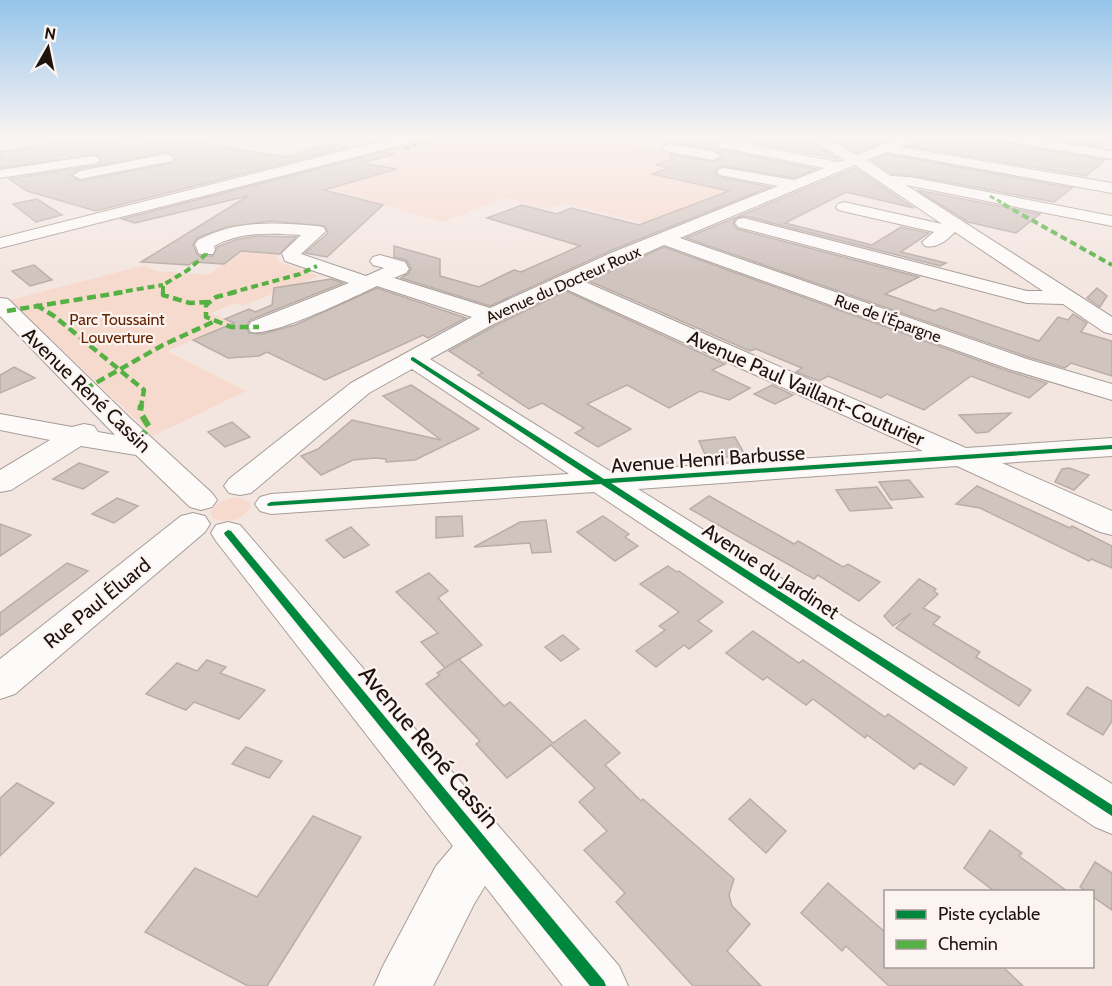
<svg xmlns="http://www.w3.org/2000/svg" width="1112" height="986" font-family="Cabin,sans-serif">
<rect width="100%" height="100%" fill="#f3e6e1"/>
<g fill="#f7dace">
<polygon points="430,136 613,136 607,139 681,155 649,168 673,174 666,178 756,197 673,230 564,203 548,209 506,198 442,222 321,186 393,161 367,153"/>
<polygon points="239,251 281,254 277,258 279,262 319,276 242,306 235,303 211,313 240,326 222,328 167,351 246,391 153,436 10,300 145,265 155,271 209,275"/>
<path d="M236 497 249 501 251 506C245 520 224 525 212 517L211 512C216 502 225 499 236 497Z"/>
</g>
<g fill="#d0c4bf" stroke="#baada8" stroke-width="1.5" fill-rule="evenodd">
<polygon points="695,136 722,136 723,138 719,139 716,143 719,149 816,169 794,178 724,166 719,167 715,173 719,177 770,187 610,251 490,306 401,278 408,274 411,268 406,260 394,257 394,246 440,259 440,276 479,287 514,270 521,272 580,246 487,218 522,205 557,214 571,208 639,225 729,191 652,174 668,168 656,165 673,159 670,154 714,162 723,157 714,150 669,142 663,143 661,140 697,139"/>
<polygon points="774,136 809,140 839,159 754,143"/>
<polygon points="826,136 898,136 857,153"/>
<polygon points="923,136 992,136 1000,142 1105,160 1086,176 907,146"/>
<polygon points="1037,136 1071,136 1098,140 1094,143 1104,144 1099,147"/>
<path d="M87 138 135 147 167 138 287 157 327 144 349 147 96 211 27 191 9 179 97 165 101 161 97 155 0 168V152ZM167 152 176 157 172 163 80 181 71 176 80 169Z"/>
<polygon points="383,152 395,154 361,163 397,169 324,190 383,205 327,257 305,253 328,233 325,226 271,221 226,227 197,238 193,245 198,256 213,256 217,247 235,240 257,236 296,237 280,254 241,251 224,264 193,262 189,265 141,262 248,196 135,223 122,219"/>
<polygon points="887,154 1072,188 1054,202 910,175 892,174 872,160"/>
<polygon points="855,168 914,208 846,192 785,223 872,245 901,227 929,233 901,252 946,263 940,266 745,216 736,218 733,224 737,229 919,277 885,294 935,311 941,308 1039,341 1058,317 1068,320 1073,314 1087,323 1081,332 1112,341 1112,376 1071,363 1065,368 1028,357 686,238"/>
<polygon points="917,190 1040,214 1016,233 968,222"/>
<polygon points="37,199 62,215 36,222 13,204"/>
<polygon points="664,247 1008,371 1047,383 1029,398 971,376 924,410 887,394 881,398 828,376 819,381 796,372 802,368 756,349 750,351 589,281"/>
<polygon points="34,265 52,280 30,286 12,271"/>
<polygon points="331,279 343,283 250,320 246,326 249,333 262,334 295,325 377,288 466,318 428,338 423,335 325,380 267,352 259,356 228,358 193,340 234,323 225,319 249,309 255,312 272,305 274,288"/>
<polygon points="1097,288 1107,296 1100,307 1087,298"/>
<polygon points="566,291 725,364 712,370 750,388 729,400 700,391 669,408 627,385 587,404 631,429 598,447 575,433 584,428 542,403 529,409 478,375 483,373 449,351 500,323"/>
<polygon points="14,367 35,378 0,393 0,375"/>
<polygon points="411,385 479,429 415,460 386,462 386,459 375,458 353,460 321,475 301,456 318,449 352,420 441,440 383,396"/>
<polygon points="772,385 793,395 775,404 754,394"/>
<polygon points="1011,413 988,432 976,433 959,415"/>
<polygon points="232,422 250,437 225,447 208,432"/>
<polygon points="735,437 745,455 707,459 699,441"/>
<polygon points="79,463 108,472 83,489 53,479"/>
<polygon points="1069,468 1089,475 1074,490 1055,482 1062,469"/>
<polygon points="909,480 923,497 891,500 879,482"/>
<polygon points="977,486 1070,528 1072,526 1112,546 1112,568 1091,559 1089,561 980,508 956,504"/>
<polygon points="877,487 892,508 850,511 836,490"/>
<polygon points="709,496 794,544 798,541 843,567 848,564 880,582 859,601 818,575 814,579 690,509"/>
<polygon points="117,498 138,506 114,523 92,514"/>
<polygon points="462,516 463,536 436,538 436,517"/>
<polygon points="603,516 629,534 625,537 638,546 615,561 577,532"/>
<polygon points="546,520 551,552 532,553 530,543 474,547 520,522"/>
<polygon points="0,524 31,535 0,556"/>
<polygon points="351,527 369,545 344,558 326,540"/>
<polygon points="67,563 88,571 0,636 0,613"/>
<polygon points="668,566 677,572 679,571 723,602 698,621 712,631 689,649 684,645 656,667 636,651 665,630 659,626 679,612 640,584"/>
<polygon points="429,573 448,591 438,598 482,645 445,668 421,642 438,633 396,592"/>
<polygon points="919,579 936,589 934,591 938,594 923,608 940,617 933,624 980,652 976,657 1031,690 1019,706 896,628 911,613 893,626 884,616"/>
<polygon points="753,631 799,663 803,660 885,717 888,714 967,768 954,785 920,763 914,769 867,735 865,738 813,699 806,705 767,677 763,680 726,653"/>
<polygon points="563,635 579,649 561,661 545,647"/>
<polygon points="459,659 504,706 510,702 553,743 585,720 620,753 605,765 641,801 643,799 734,879 729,895 732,906 750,924 727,951 761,986 693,986 616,902 625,893 584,850 607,831 579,802 595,788 551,745 507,778 476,744 480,741 426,684 440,675 437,673"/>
<polygon points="207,660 226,667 220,673 265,690 239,719 194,702 186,710 146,694 177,663 197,671"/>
<polygon points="1087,687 1112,701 1112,721 1103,735 1067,714"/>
<polygon points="246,747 282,761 269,778 232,764"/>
<polygon points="17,783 54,803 0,856 0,798"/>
<polygon points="750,799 786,831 766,853 729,819"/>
<polygon points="313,816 361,837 267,986 248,986 145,932 195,868 257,897"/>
<polygon points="990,830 1022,853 1019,856 1067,891 994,891 964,868"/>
<polygon points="1095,862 1112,873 1112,910 1092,896 1092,891 1086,891 1080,887"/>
<polygon points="828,883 885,932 885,966 1002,966 1023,986 889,986 846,946 842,951 801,913"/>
</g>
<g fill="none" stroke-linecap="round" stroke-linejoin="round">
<g stroke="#a79c97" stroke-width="2">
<g id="minor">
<polygon points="402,136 419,136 406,144 0,248 0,238"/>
<path d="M806 136H821L857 155 904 136H921L900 147 1112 183V193L887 152 867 160 891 176 910 177 1112 216V226L906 185 1112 317V334L1104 332 1063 304 1027 303 738 227 735 223 738 219 744 218 1027 291H1043L955 232C947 240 937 249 925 246L922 242 934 232 838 210 836 207 838 204 844 202 942 224 855 165 680 238 1027 359 1112 384V400L1009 369 664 245 583 281 966 448 1112 438V456L1002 463 1112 511V535L1100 532 957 466 638 489 1112 784V834L1095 827 594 492 271 514 260 511 255 504 260 497 271 494 569 474 412 369 369 393 251 493 240 495 229 493 224 486 229 479 351 383 472 317 377 286C354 297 272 337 251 332L248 327 251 322 349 283 285 261 282 253 301 235C271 233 241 231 214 246L215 250 213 254H199L195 244 198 240C236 220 275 222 317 226L323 227 326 231 301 254 366 276 384 268 373 265 370 261 373 257 380 255 405 262 409 269 406 273 394 278 490 308 611 253 778 186 719 175 717 172 719 169 724 168 794 180 824 168 719 147 718 144 719 141 724 140 838 162 845 160ZM566 289 923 451 610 471 430 359 499 321Z"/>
<polygon points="994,136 1023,136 1112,151 1112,159 1000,140"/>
<polygon points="669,144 714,152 721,156 714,160 664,151 662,148 664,145"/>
<polygon points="167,154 174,158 172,161 80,179 73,175 80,171"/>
<polygon points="92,156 97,157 99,160 97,163 0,178 0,170"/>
<polygon points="0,298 8,299 131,419 212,493 217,500 212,507 201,510 190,507 136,455 81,446 11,490 0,492 0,470 50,440 0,430 0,414 72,427 84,424 94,426 98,432 115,435 0,316"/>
<polygon points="193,513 205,516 210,524 205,532 15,694 0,699 0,659 181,516"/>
<polygon points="228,522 240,525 619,966 628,986 563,986 485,886 474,904 433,986 374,986 383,966 436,866 453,846 216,541 211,533 216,525"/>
</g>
</g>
<use href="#minor" fill="#fdfbfa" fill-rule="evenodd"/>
<g stroke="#55b144" stroke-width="3" stroke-dasharray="5 3" stroke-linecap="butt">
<polyline points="408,136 411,137"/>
<polyline points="405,148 447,136"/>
<polyline points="990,196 1006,205"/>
</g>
<g stroke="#55b144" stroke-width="4" stroke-dasharray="7 4" stroke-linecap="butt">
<polyline points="1003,204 1112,265"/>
<polyline points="115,293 163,285"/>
<polyline points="163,293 163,285 188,270 206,254 206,250"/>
<polyline points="230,293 300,274 317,266"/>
</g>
<g stroke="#55b144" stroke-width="4.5" stroke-dasharray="9 4.5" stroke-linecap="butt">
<polyline points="163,292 163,295 190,303 210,302"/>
<polyline points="236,292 216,297 206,305 206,317 231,327 259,327"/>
<polyline points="36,305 54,316 144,390 141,407"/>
<polyline points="7,311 124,292"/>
<polyline points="85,389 163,345 215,321"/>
</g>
<polyline stroke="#55b144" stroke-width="6" stroke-dasharray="12 6" stroke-linecap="butt" points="138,440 149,427 140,412 141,405"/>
<g stroke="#fcf4f1" stroke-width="3">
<g id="cycleway">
<polygon points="413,357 604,479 1112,445 1112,449 611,483 1112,805 1112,816 601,484 268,506 267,504 271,502 594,480 411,360 411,358"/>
<polygon points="228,530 231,531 604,981 606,986 590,986 225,535 224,533"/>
</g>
</g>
<use href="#cycleway" fill="#00873e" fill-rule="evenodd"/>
</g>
<linearGradient id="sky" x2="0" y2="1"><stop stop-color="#95c4eb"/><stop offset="0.5" stop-color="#faf4f2"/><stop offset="1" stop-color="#faf4f2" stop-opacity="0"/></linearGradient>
<rect width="1112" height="274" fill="url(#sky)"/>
<g text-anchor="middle" stroke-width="4.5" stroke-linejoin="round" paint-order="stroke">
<g font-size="16" fill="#1f130d" stroke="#fcf4f1">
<text transform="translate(563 284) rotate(-24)" y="6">Avenue du Docteur Roux</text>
<text transform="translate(888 318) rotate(20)" y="6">Rue de l'Épargne</text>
</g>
<g font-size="16" fill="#632300" stroke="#fcf4f1">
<text x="117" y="325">Parc Toussaint<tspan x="117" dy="18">Louverture</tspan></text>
</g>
<g font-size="20" fill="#1f130d" stroke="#fcf4f1">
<text transform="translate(806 388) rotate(24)" y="7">Avenue Paul Vaillant-Couturier</text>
<text transform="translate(87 390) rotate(44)" y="7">Avenue René Cassin</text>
<text transform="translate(708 459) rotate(-4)" y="7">Avenue Henri Barbusse</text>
<text transform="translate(771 571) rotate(33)" y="7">Avenue du Jardinet</text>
<text transform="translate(97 603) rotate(-39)" y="7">Rue Paul Éluard</text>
</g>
<g font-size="24" fill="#1f130d" stroke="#fcf4f1">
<text transform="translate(429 747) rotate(50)" y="8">Avenue René Cassin</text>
</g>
</g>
<rect x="884" y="890" width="210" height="78" fill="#fcf4f1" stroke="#a49a96" stroke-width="1.5"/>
<rect x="896" y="910" width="30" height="9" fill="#00873e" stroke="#a49a96" stroke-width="1.5"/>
<text x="938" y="920" font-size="18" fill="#1f130d">Piste cyclable</text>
<rect x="896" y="940" width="30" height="9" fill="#55b144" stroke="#a49a96" stroke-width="1.5"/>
<text x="938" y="950" font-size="18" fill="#1f130d">Chemin</text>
<g transform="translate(48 48) rotate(9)" stroke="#fcf4f1" stroke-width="4.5" paint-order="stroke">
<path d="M0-4.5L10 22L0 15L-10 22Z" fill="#1f130d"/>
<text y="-9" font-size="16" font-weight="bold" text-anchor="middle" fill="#1f130d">N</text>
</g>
</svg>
